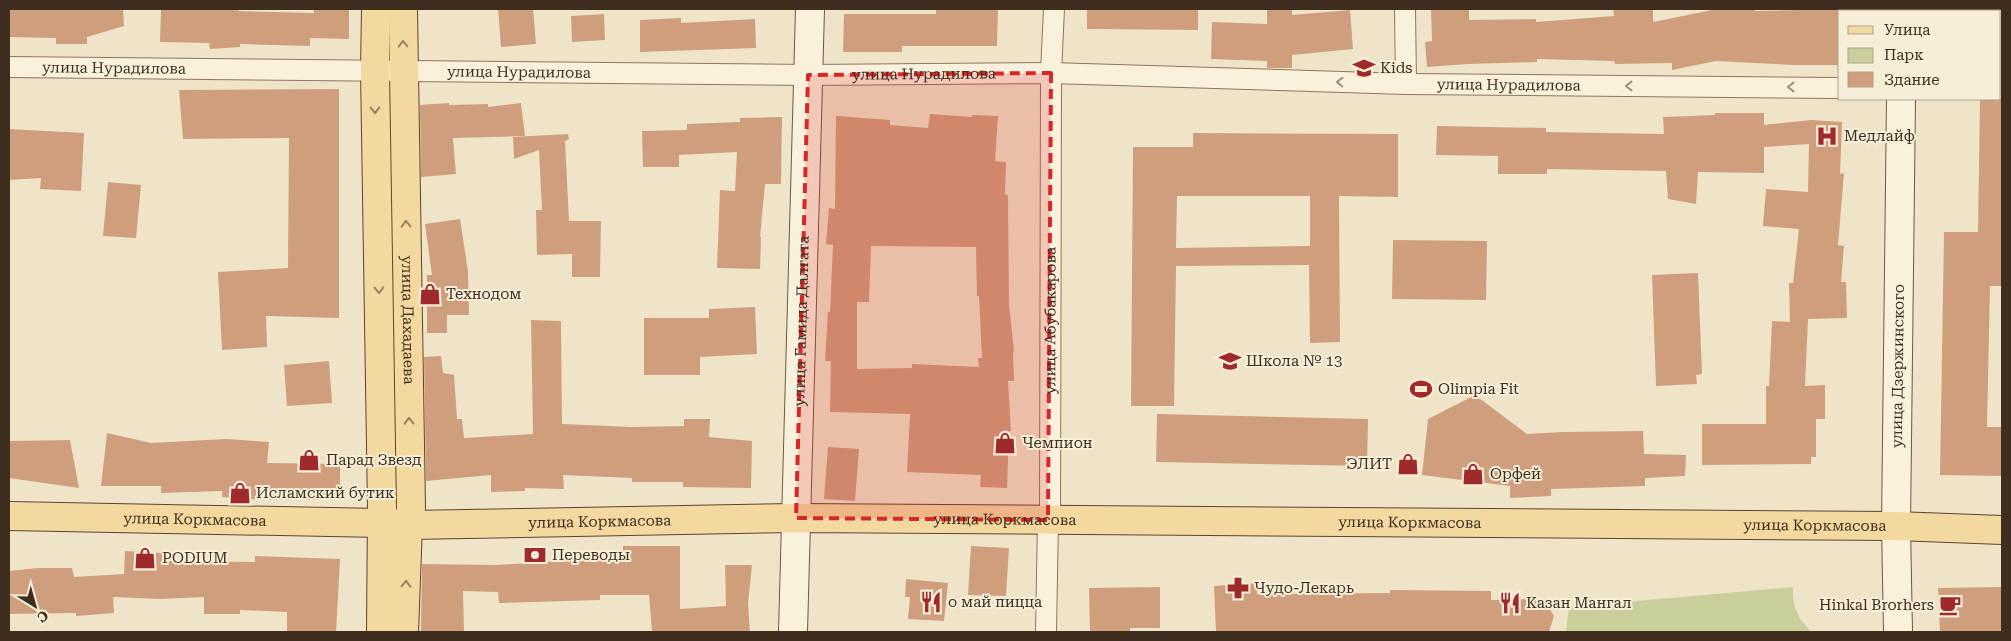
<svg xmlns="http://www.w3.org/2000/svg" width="2011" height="641" font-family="'Roboto Serif',serif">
<rect width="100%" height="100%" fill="#f0e4c8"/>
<path fill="#c9cf9b" d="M1793 587C1792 606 1798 620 1812 632H1566L1569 607Z"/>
<g fill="#cf9f7d" fill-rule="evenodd">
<polygon points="9,9 123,9 124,26 87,37 87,44 56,44 56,38 9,37"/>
<polygon points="161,9 238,9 238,11 314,13 314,9 349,9 349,39 310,38 310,46 240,44 240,47 210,49 209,43 160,42"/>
<polygon points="498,9 533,9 536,44 501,47"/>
<polygon points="936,9 998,9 997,46 902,46 902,52 843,52 844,14 936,14"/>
<polygon points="1087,9 1198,9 1198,30 1087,29"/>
<polygon points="1267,9 1292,9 1292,15 1350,10 1353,49 1292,55 1292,68 1267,68 1267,61 1211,59 1212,22 1267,24"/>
<polygon points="1431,9 1469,9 1469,20 1536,19 1536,22 1614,16 1613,9 1653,9 1653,22 1717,9 1755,9 1755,11 1840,9 1840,65 1793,65 1716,61 1672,70 1672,63 1615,64 1614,61 1537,59 1537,62 1468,64 1427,67 1425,42 1432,41"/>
<polygon points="604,14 605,40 572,42 571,16"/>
<polygon points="681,18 681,23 755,19 756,48 640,52 640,20"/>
<polygon points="339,89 339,318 266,316 267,347 222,350 218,272 288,268 289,138 183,139 179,90"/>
<polygon points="1980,99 2002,99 2002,286 1990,286 1987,427 2002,427 2002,476 1940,475 1944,232 1978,232"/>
<polygon points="449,103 449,105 488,104 488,107 521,103 525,136 453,138 456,174 421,177 420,105"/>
<polygon points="1715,113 1764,113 1764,125 1811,120 1842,122 1840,174 1844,173 1838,245 1844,246 1841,282 1846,282 1847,318 1808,319 1805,386 1825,385 1825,419 1816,419 1816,457 1811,457 1811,464 1702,465 1702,424 1766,424 1766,386 1769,386 1772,321 1790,322 1789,283 1793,283 1799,229 1763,226 1766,189 1808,192 1809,144 1764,147 1764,173 1698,172 1696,204 1668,199 1666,171 1547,169 1547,174 1498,174 1498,156 1436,155 1437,126 1546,128 1546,132 1664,134 1663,117 1715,115"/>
<path d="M930 114 972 117V115L998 116 995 161 1006 162 1005 195H1008L1009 304 1014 352H1013L1014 381H1008L1011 431H1009L1007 488 980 487 981 475 907 472 910 414 830 412 831 361H825L828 312H830L833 245 826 244 829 208 835 209 836 116 890 120V125L928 128ZM871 246 976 247 977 296H979L982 358H978L979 367 912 364V368L857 369V302H869Z"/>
<polygon points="782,117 781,184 765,184 760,237 761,237 760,269 717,268 720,190 735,191 737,152 679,155 679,167 643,167 642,131 687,130 687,124 740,122 740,118"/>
<polygon points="9,129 84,133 81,191 40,189 41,178 9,180"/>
<path d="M1193 133 1398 134V197L1339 196 1340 342 1310 343 1309 265 1176 266 1174 406H1131L1133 147H1193ZM1177 196H1310V246L1176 248Z"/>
<polygon points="568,134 569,139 565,141 569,221 601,221 600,277 572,277 572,254 537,255 536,210 542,210 539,150 514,159 513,137"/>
<polygon points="108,182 141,185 136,238 103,236"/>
<polygon points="460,219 468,271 469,315 447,315 447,333 427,333 427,275 432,275 425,224"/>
<polygon points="1393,240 1487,241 1486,300 1392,299"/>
<polygon points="1698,273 1702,374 1696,375 1697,384 1656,386 1652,275"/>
<polygon points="755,307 757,354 700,357 700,375 644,375 644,318 709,318 709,309"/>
<polygon points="531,320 561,321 562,424 632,427 684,426 684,419 710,419 709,437 752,441 751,488 683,487 683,482 632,482 632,478 563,475 564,489 525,488 525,491 491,492 491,475 426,481 424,357 441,356 443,373 454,375 457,419 462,419 464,438 533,434"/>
<polygon points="329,361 332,403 287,406 284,365"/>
<polygon points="1475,395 1527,434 1563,432 1643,431 1644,454 1686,455 1685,476 1645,478 1645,486 1551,489 1551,496 1510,498 1510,486 1422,475 1428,419"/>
<polygon points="1157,414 1368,419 1367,466 1156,462"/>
<polygon points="107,433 151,443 226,439 269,442 267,463 340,464 340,500 264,500 222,497 222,491 161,493 161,486 101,486"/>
<polygon points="70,440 79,488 9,478 9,441"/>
<polygon points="828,447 859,449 855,501 824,499"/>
<polygon points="623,546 680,546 680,609 726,606 725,565 752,565 748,604 750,632 652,632 649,595 600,595 600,600 499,603 498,592 463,591 464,632 421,632 422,564 496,565 561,561 623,561"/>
<polygon points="971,546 1009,548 1006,596 968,595"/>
<polygon points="125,551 162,553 162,561 255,562 255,556 340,559 336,632 287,632 287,612 240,610 240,614 204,614 204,597 160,599 113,597 114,613 76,616 76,613 9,614 9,571 38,568 72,568 74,577 124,574"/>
<polygon points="906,579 948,583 944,621 908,619 910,597 905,597"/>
<polygon points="1257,583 1257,594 1390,593 1390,590 1491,591 1491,600 1544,599 1554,616 1549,632 1216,632 1214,586"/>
<polygon points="1160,587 1160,628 1130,628 1130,632 1090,632 1089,588"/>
<polygon points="2002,587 2002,632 1940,632 1938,588"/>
</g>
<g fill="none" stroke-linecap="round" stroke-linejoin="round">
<g stroke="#8d765c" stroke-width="22">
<g id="street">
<polyline points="1405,9 1406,84"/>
<path id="s1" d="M9 67 808 75 1051 73 1406 84 1840 88"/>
<path id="s2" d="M1046 632 1048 520 1050 517 1051 73 1054 9"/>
</g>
</g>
<g stroke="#6f573f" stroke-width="30">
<g id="secondary">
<polyline points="1902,11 1902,9"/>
<path id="s3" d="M793 632 810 9"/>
<path id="s4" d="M1898 632 1896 526 1901 99"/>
</g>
</g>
<g stroke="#5b4430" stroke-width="30">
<g id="primary">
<polyline points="376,9 375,71 382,508 381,632"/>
<path id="s5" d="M403 9 411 508 408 525 404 632"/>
<path id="s6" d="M9 516 382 523 408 525 796 518 1896 526 2002 530"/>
</g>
</g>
<use href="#street" stroke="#faf1dc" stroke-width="20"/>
<use href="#secondary" stroke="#faf1dc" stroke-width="28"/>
<use href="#primary" stroke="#f3d9a0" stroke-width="28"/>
</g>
<defs><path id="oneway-chevron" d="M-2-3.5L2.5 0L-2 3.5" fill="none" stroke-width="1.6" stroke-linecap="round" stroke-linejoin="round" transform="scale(1.25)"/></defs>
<g stroke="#988460">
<use href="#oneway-chevron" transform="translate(403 44) rotate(-91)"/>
<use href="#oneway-chevron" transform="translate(375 110) rotate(89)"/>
<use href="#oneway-chevron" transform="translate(406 224) rotate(-91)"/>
<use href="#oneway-chevron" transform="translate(379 290) rotate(88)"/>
<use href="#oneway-chevron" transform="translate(409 421) rotate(-91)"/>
<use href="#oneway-chevron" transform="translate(406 584) rotate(-88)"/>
</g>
<g stroke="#9c907e">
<use href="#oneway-chevron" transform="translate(1340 82) rotate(-178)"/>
<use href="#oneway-chevron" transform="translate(1629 86) rotate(-180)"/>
<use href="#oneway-chevron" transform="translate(1791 87) rotate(-180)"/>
</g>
<path fill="#d62828" fill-opacity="0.2" stroke="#d62828" stroke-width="4" stroke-dasharray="10 6" stroke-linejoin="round" d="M1051 73 1048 520 796 518 808 75Z"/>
<defs>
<g id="school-bare" transform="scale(1.725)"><path d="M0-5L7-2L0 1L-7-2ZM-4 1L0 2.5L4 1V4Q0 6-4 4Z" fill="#9e2a2b" stroke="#f7eed8" stroke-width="2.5" paint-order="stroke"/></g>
<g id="hospital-bare" transform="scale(1.725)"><path d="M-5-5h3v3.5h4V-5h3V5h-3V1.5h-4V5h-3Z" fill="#9e2a2b" stroke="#f7eed8" stroke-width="2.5" paint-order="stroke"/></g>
<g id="shop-bare" transform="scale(1.725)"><path d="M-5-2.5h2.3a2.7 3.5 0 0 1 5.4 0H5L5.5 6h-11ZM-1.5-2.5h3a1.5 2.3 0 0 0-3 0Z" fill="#9e2a2b" stroke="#f7eed8" stroke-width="2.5" paint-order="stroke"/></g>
<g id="stadium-bare" transform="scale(1.725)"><path d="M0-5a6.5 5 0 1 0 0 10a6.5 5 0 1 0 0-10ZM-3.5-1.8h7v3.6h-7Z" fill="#9e2a2b" stroke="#f7eed8" stroke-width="2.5" paint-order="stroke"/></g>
<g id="bank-bare" transform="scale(1.725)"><path d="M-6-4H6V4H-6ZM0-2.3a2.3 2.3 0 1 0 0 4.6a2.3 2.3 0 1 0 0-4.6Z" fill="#9e2a2b" stroke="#f7eed8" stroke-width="2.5" paint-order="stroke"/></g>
<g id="pharmacy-bare" transform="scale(1.725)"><path d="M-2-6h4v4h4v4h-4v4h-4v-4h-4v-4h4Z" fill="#9e2a2b" stroke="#f7eed8" stroke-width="2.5" paint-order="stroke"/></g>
<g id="restaurant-bare" transform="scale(1.725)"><path d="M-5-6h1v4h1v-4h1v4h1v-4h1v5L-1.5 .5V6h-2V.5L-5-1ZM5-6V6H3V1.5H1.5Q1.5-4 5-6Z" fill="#9e2a2b" stroke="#f7eed8" stroke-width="2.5" paint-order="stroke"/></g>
<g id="cafe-bare" transform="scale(1.725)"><path d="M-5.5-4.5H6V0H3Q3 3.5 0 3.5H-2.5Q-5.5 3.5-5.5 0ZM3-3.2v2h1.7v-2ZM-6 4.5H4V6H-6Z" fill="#9e2a2b" stroke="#f7eed8" stroke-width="2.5" paint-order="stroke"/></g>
</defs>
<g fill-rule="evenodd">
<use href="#school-bare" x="1364" y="68"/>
<use href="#hospital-bare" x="1827" y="136"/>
<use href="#shop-bare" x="430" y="294"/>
<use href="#school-bare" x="1230" y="361"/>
<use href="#stadium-bare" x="1421" y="389"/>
<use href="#shop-bare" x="1005" y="443"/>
<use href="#shop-bare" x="309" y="460"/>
<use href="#shop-bare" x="1408" y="464"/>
<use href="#shop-bare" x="1473" y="474"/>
<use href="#shop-bare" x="240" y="493"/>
<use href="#bank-bare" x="535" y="555"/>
<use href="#shop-bare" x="145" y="558"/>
<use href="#pharmacy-bare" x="1238" y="588"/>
<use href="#restaurant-bare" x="931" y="602"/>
<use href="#restaurant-bare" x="1510" y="603"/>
<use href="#cafe-bare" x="1950" y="605"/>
</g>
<g text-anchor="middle" stroke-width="4" stroke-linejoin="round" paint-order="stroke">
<g font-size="15" fill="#3d2e20" stroke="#f7eed8">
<text dy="5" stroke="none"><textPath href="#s1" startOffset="105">улица Нурадилова</textPath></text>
<text dy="5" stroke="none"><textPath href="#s1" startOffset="510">улица Нурадилова</textPath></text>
<text dy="5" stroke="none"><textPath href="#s1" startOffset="915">улица Нурадилова</textPath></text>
<text dy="5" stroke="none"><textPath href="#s1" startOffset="1500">улица Нурадилова</textPath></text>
<text dy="5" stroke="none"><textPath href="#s5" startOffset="311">улица Дахадаева</textPath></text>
<text dy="5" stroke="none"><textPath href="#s3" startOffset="311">улица Гамида Далгата</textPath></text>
<text dy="5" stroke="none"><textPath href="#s2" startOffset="312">улица Абубакарова</textPath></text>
<text dy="5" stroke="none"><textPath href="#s4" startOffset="266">улица Дзержинского</textPath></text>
<text dy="5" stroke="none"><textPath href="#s6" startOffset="186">улица Коркмасова</textPath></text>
<text dy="5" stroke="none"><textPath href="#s6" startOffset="996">улица Коркмасова</textPath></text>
<text dy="5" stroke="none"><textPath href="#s6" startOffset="591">улица Коркмасова</textPath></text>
<text dy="5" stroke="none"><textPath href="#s6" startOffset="1401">улица Коркмасова</textPath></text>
<text dy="5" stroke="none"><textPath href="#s6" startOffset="1806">улица Коркмасова</textPath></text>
</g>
<g font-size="15" fill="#3d2e20" stroke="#f7eed8" text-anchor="start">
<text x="1380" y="73">Kids</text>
<text x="1844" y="141">Медлайф</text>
<text x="446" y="299">Технодом</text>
<text x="1246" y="366">Школа № 13</text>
<text x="1438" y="394">Olimpia Fit</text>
<text x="1022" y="448">Чемпион</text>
<text x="326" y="465">Парад Звезд</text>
<text x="1392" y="469" text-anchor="end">ЭЛИТ</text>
<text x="1490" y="479">Орфей</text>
<text x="256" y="498">Исламский бутик</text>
<text x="552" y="560">Переводы</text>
<text x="162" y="563">PODIUM</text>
<text x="1254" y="593">Чудо-Лекарь</text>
<text x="948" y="607">о май пицца</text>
<text x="1526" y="608">Казан Мангал</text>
<text x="1934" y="610" text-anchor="end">Hinkal Brorhers</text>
</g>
</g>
<rect width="2011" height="641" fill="none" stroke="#3d2e20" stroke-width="20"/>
<rect x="1838" y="10" width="162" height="90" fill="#f7eed8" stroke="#ada18e"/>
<rect x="1848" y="26" width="25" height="8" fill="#f3d9a0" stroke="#ada18e"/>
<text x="1884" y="35" font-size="15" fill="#3d2e20">Улица</text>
<rect x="1848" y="48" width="25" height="15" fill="#c9cf9b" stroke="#ada18e"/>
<text x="1884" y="60" font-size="15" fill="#3d2e20">Парк</text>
<rect x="1848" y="72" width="25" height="15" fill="#cf9f7d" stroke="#ada18e"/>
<text x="1884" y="85" font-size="15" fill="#3d2e20">Здание</text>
<g transform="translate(35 606) rotate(143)" stroke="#f7eed8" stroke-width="4" paint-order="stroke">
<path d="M0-4L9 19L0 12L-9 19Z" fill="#3d2e20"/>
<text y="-8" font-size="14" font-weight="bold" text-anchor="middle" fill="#3d2e20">С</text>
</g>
</svg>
